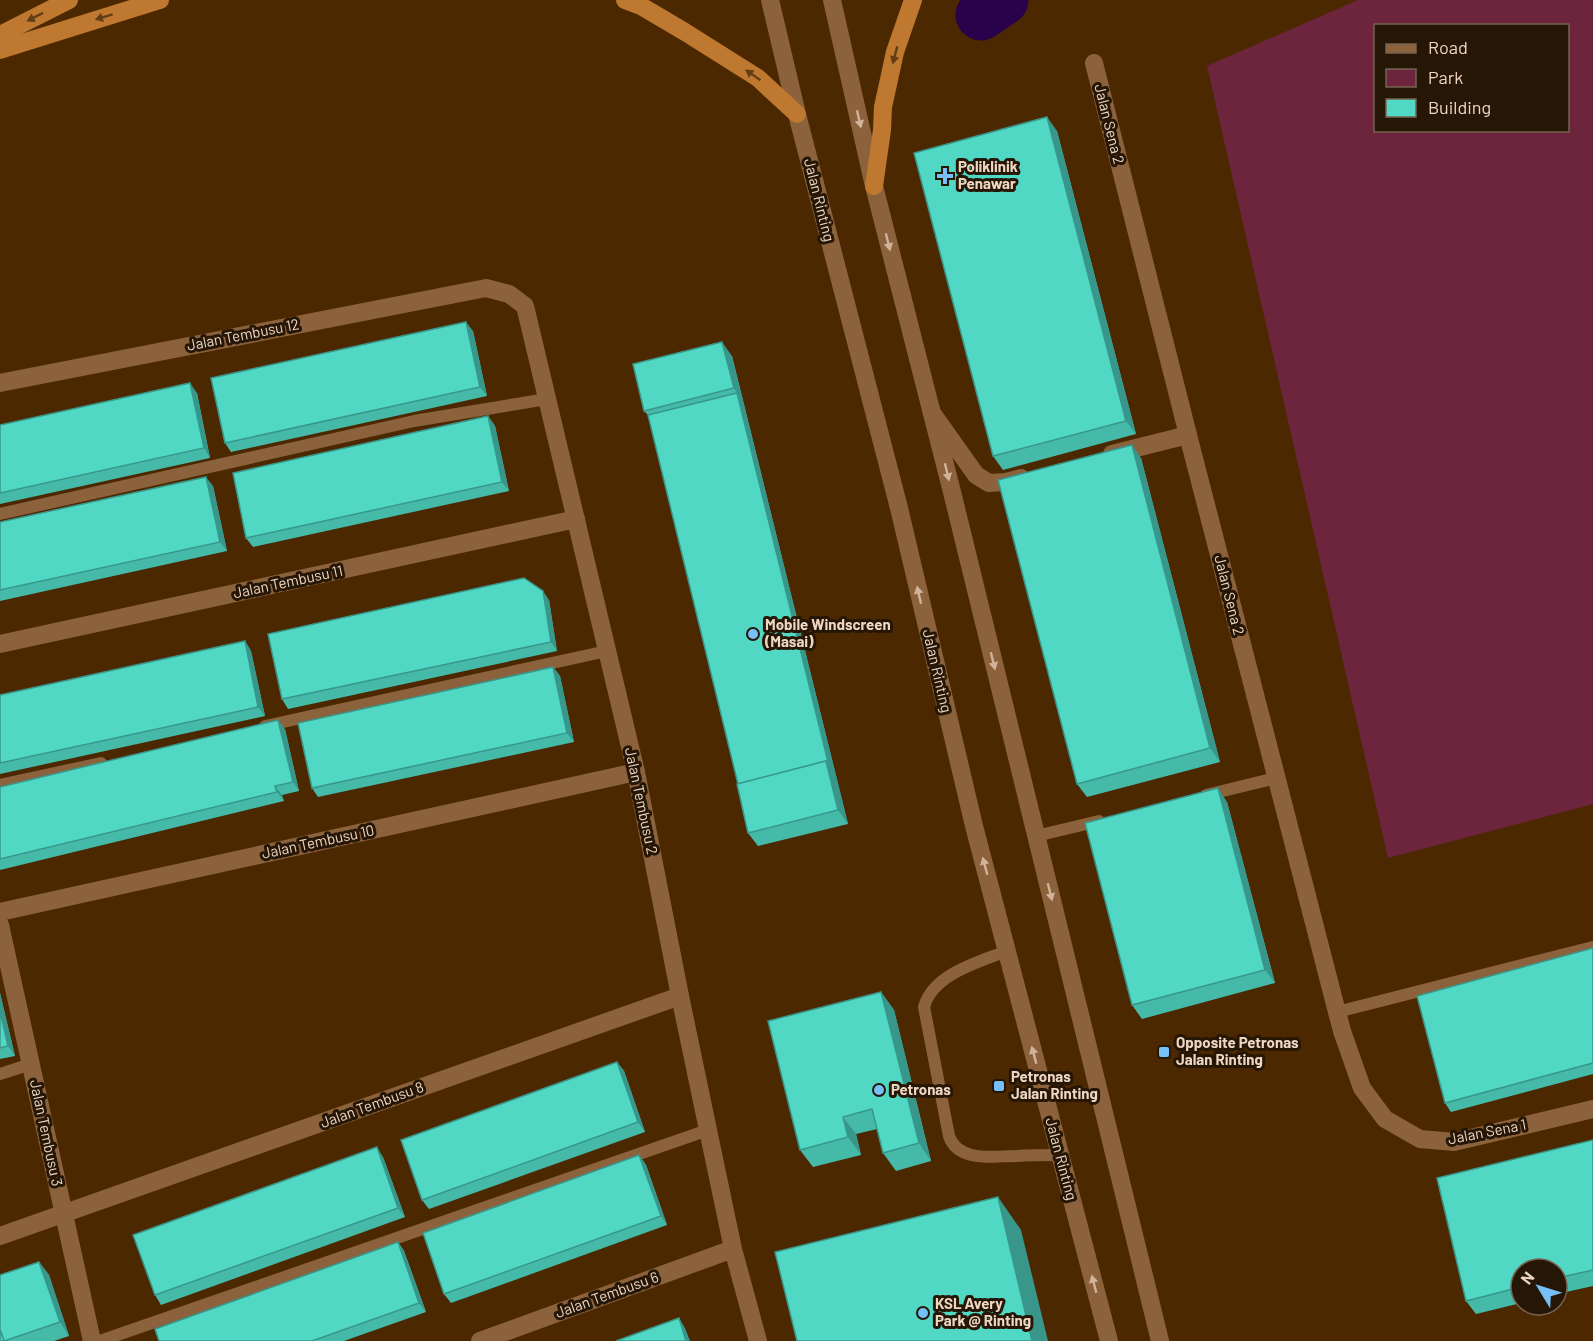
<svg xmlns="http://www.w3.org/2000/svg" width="1593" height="1341" font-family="Barlow,sans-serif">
<rect width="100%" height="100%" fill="#4c2800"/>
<path fill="#6d253e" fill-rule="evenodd" d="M1358 0H1593V804L1388 858 1207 66ZM1376 26H1568V130H1376Z"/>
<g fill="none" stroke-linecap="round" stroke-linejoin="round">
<polyline stroke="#2a014b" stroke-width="51" points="981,15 1003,0"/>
<g stroke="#8b623c" stroke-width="12">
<polyline points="0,514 414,421 547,399"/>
<polyline points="265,726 607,651"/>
<polyline points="0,785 101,763"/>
<polyline points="1206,795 1276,778"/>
<polyline points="1036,836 1099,821"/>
<path d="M1007 951C979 962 933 974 924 1007L949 1136C958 1163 995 1156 1017 1156 1031 1155 1046 1155 1060 1155"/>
<polyline points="1337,1012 1593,947"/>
<polyline points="0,1074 31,1064"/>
<polyline points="100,1341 708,1130"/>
</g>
<g stroke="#8b623c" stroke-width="18">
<polyline points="1094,63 1188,435 1337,1012 1342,1031 1362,1088 1385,1119 1420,1139 1454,1142 1593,1109"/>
<polyline points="0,383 486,288 509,294 525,306 636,772 680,996 708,1130 733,1249 758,1341"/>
<polyline points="932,413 976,475 989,483 1006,482 1021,478"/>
<polyline points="1112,454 1188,435"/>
<polyline points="0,644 576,519"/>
<polyline points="0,912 636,772"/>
<polyline points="0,925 92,1341"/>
<polyline points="0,1236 680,996"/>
<polyline points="480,1341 733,1249"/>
</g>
<g stroke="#8b623c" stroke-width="18">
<polyline points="770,0 797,114 899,508 974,826 1109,1341"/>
<polyline points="832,0 874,186 952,492 1160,1341"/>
</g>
<g stroke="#be782f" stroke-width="18">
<polyline points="625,0 641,6 685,32 758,78 797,114"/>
<polyline points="0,35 69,0"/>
<polyline points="0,50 160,0"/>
<polyline points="874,186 882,130 883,107 895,52 913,0"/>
</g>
</g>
<g fill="#45baa9">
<polygon points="1057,131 1136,434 1003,470 993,456"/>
<polygon points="473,331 487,396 231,452 225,443"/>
<polygon points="732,356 848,824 758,846 748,833 738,784 648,415 644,411"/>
<polygon points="197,393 210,458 0,504 0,425"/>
<polygon points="488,416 495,426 509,491 253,547 246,538"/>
<polygon points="1141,458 1220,762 1087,797 1077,784"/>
<polygon points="213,486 227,551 0,601 0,522"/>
<polygon points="549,600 557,651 288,709 282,699"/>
<polygon points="245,641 251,651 265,716 0,774 0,695"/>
<polygon points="553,667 560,676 574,742 318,797 312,788"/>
<polygon points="285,729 299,791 282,795 284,801 0,870 0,787"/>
<polygon points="1227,802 1275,983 1142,1019 1132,1005"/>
<polygon points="1593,948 1593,1074 1451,1112 1445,1103"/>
<polygon points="881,992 894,1010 931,1161 896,1171 883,1153 877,1129 856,1134 861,1155 813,1167 800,1150"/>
<polygon points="0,993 15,1056 0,1059"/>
<polygon points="617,1062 624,1071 645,1132 429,1209 422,1200"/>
<polygon points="1593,1140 1593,1286 1557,1294 1557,1269 1521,1269 1521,1303 1476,1314 1466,1301"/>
<polygon points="639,1155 646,1165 667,1225 451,1303 444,1294"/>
<polygon points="383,1157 405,1217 161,1305 155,1295"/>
<polygon points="398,1242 404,1251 426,1312 344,1341 159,1341"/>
<polygon points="39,1262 49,1275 69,1336 54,1341 0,1341"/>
</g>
<g fill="#38978a">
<polygon points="1047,117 1057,131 1136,434 1126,421"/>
<polygon points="466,322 473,331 487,396 480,387"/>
<polygon points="722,342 732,356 848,824 838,810 737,393 734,388"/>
<polygon points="190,383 197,393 210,458 204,448"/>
<polygon points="488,416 495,426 509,491 502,482"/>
<polygon points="1132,445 1141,458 1220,762 1210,748"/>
<polygon points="206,477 213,486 227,551 220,542"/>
<polygon points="543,591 549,600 557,651 551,642"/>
<polygon points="245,641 251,651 265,716 258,707"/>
<polygon points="553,667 560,676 574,742 567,733"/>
<polygon points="278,720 285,729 299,791 293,782"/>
<polygon points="275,786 282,795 284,801 277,792"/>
<polygon points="1218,788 1227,802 1275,983 1265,970"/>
<polygon points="881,992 894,1010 931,1161 919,1143"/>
<polygon points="0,993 15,1056 8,1046 0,1011"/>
<polygon points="617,1062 624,1071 645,1132 638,1122"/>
<polygon points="843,1117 856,1134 861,1155 848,1137"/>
<polygon points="377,1147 383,1157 405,1217 398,1208"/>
<polygon points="639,1155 646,1165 667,1225 661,1216"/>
<polygon points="998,1197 1021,1230 1048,1341 1032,1341"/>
<polygon points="398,1242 404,1251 426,1312 419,1303"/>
<polygon points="39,1262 49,1275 69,1336 60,1322"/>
<polygon points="679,1318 685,1328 690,1341 686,1341"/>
</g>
<g fill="#50d8c5" stroke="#38978a" stroke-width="1.5">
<polygon points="1047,117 1126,421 993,456 914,153"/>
<polygon points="466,322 480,387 225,443 211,378"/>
<polygon points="722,342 734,388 644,411 633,364"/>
<polygon points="190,383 204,448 0,493 0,425"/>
<polygon points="737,393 829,766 826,761 738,784 648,415"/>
<polygon points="488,416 502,482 246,538 233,473"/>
<polygon points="1132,445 1210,748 1077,784 998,480"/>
<polygon points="206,477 220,542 0,590 0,522"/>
<polygon points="524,578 543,591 551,642 282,699 268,634"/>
<polygon points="245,641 258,707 0,763 0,695"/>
<polygon points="553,667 567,733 312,788 298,723"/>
<polygon points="278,720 293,782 275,786 277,792 0,859 0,787"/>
<polygon points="826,761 838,810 748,833 737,784"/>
<polygon points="1218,788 1265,970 1132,1005 1085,823"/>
<polygon points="1593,948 1593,1063 1445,1103 1417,996"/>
<polygon points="881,992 919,1143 883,1153 872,1109 843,1117 848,1137 800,1150 768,1021"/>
<polygon points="0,1011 8,1046 0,1048"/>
<polygon points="617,1062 638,1122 422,1200 401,1140"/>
<polygon points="1593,1140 1593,1270 1557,1278 1557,1269 1521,1269 1521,1287 1466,1301 1437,1178"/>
<polygon points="377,1147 398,1208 155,1295 133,1235"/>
<polygon points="639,1155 661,1216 444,1294 423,1233"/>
<polygon points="998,1197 1032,1341 797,1341 775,1252"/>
<polygon points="398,1242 419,1303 312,1341 159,1341 155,1329"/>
<polygon points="39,1262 60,1322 4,1341 0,1330 0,1275"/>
<polygon points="679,1318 686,1341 616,1341"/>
<polygon points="0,1330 4,1341 0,1341"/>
</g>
<defs><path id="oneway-solid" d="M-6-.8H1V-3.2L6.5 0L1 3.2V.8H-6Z" transform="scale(1.5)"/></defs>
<g fill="#633d16">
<use href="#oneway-solid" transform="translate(35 17) rotate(153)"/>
<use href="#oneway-solid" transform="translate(104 17) rotate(163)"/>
<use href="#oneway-solid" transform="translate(895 55) rotate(105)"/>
<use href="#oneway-solid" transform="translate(753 75) rotate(-145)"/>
</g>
<g fill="#d0b39a">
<use href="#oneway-solid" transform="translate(859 119) rotate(77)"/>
<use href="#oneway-solid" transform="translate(888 242) rotate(76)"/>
<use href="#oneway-solid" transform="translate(947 472) rotate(76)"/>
<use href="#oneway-solid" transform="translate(919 595) rotate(-103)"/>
<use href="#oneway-solid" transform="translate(993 661) rotate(76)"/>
<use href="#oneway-solid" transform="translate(985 866) rotate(-105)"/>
<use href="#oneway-solid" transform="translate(1050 892) rotate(76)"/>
<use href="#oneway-solid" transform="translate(1034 1055) rotate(-105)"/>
<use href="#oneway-solid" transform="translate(1094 1284) rotate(-105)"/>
</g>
<g fill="#76c0f7" stroke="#261606" stroke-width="2">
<path d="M942 167h6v6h6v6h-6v6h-6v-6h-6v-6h6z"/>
<circle cx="753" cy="634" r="6"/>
<rect x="1158" y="1046" width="12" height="12" rx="3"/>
<rect x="993" y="1080" width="12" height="12" rx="3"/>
<circle cx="879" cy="1090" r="6"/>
<circle cx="923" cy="1313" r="6"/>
</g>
<g text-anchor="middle" stroke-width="6" stroke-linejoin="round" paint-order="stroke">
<g font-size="15" fill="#eed6c3" stroke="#261606">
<text transform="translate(1109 124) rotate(76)" y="5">Jalan Sena 2</text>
<text transform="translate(819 200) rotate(76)" y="5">Jalan Rinting</text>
<text transform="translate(243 335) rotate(-11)" y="5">Jalan Tembusu 12</text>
<text transform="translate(288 582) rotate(-12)" y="5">Jalan Tembusu 11</text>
<text transform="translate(1229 595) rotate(76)" y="5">Jalan Sena 2</text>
<text transform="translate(937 671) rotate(77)" y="5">Jalan Rinting</text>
<text transform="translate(641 801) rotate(78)" y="5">Jalan Tembusu 2</text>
<text transform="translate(318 842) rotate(-12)" y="5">Jalan Tembusu 10</text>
<text transform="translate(372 1105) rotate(-20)" y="5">Jalan Tembusu 8</text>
<text transform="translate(1487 1132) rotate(-11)" y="5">Jalan Sena 1</text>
<text transform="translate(46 1133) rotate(78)" y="5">Jalan Tembusu 3</text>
<text transform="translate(1061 1159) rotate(75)" y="5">Jalan Rinting</text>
<text transform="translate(607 1295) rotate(-20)" y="5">Jalan Tembusu 6</text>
</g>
<g font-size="15" font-weight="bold" fill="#eed6c3" stroke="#261606" text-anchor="start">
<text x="958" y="172">Poliklinik<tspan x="958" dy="17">Penawar</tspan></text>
<text x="765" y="630">Mobile Windscreen<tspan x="765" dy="17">(Masai)</tspan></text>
<text x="1176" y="1048">Opposite Petronas<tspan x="1176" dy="17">Jalan Rinting</tspan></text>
<text x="1011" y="1082">Petronas<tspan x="1011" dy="17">Jalan Rinting</tspan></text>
<text x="891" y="1095">Petronas</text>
<text x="935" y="1309">KSL Avery<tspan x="935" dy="17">Park @ Rinting</tspan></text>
</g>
</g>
<rect x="1374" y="24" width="195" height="108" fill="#261606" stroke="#766352" stroke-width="1.5"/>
<rect x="1386" y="44" width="30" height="9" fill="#8b623c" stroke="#766352" stroke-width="1.5"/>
<text x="1428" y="54" font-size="18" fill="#eed6c3">Road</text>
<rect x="1386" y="69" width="30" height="18" fill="#6d253e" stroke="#766352" stroke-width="1.5"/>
<text x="1428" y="84" font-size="18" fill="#eed6c3">Park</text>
<rect x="1386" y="99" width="30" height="18" fill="#50d8c5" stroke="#766352" stroke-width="1.5"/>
<text x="1428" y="114" font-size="18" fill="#eed6c3">Building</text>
<g transform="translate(1539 1287) rotate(308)"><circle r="28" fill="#261606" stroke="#766352" stroke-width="1.5"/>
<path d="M0-4.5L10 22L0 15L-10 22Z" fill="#76c0f7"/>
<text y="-9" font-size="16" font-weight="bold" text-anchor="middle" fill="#eed6c3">N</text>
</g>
</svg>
